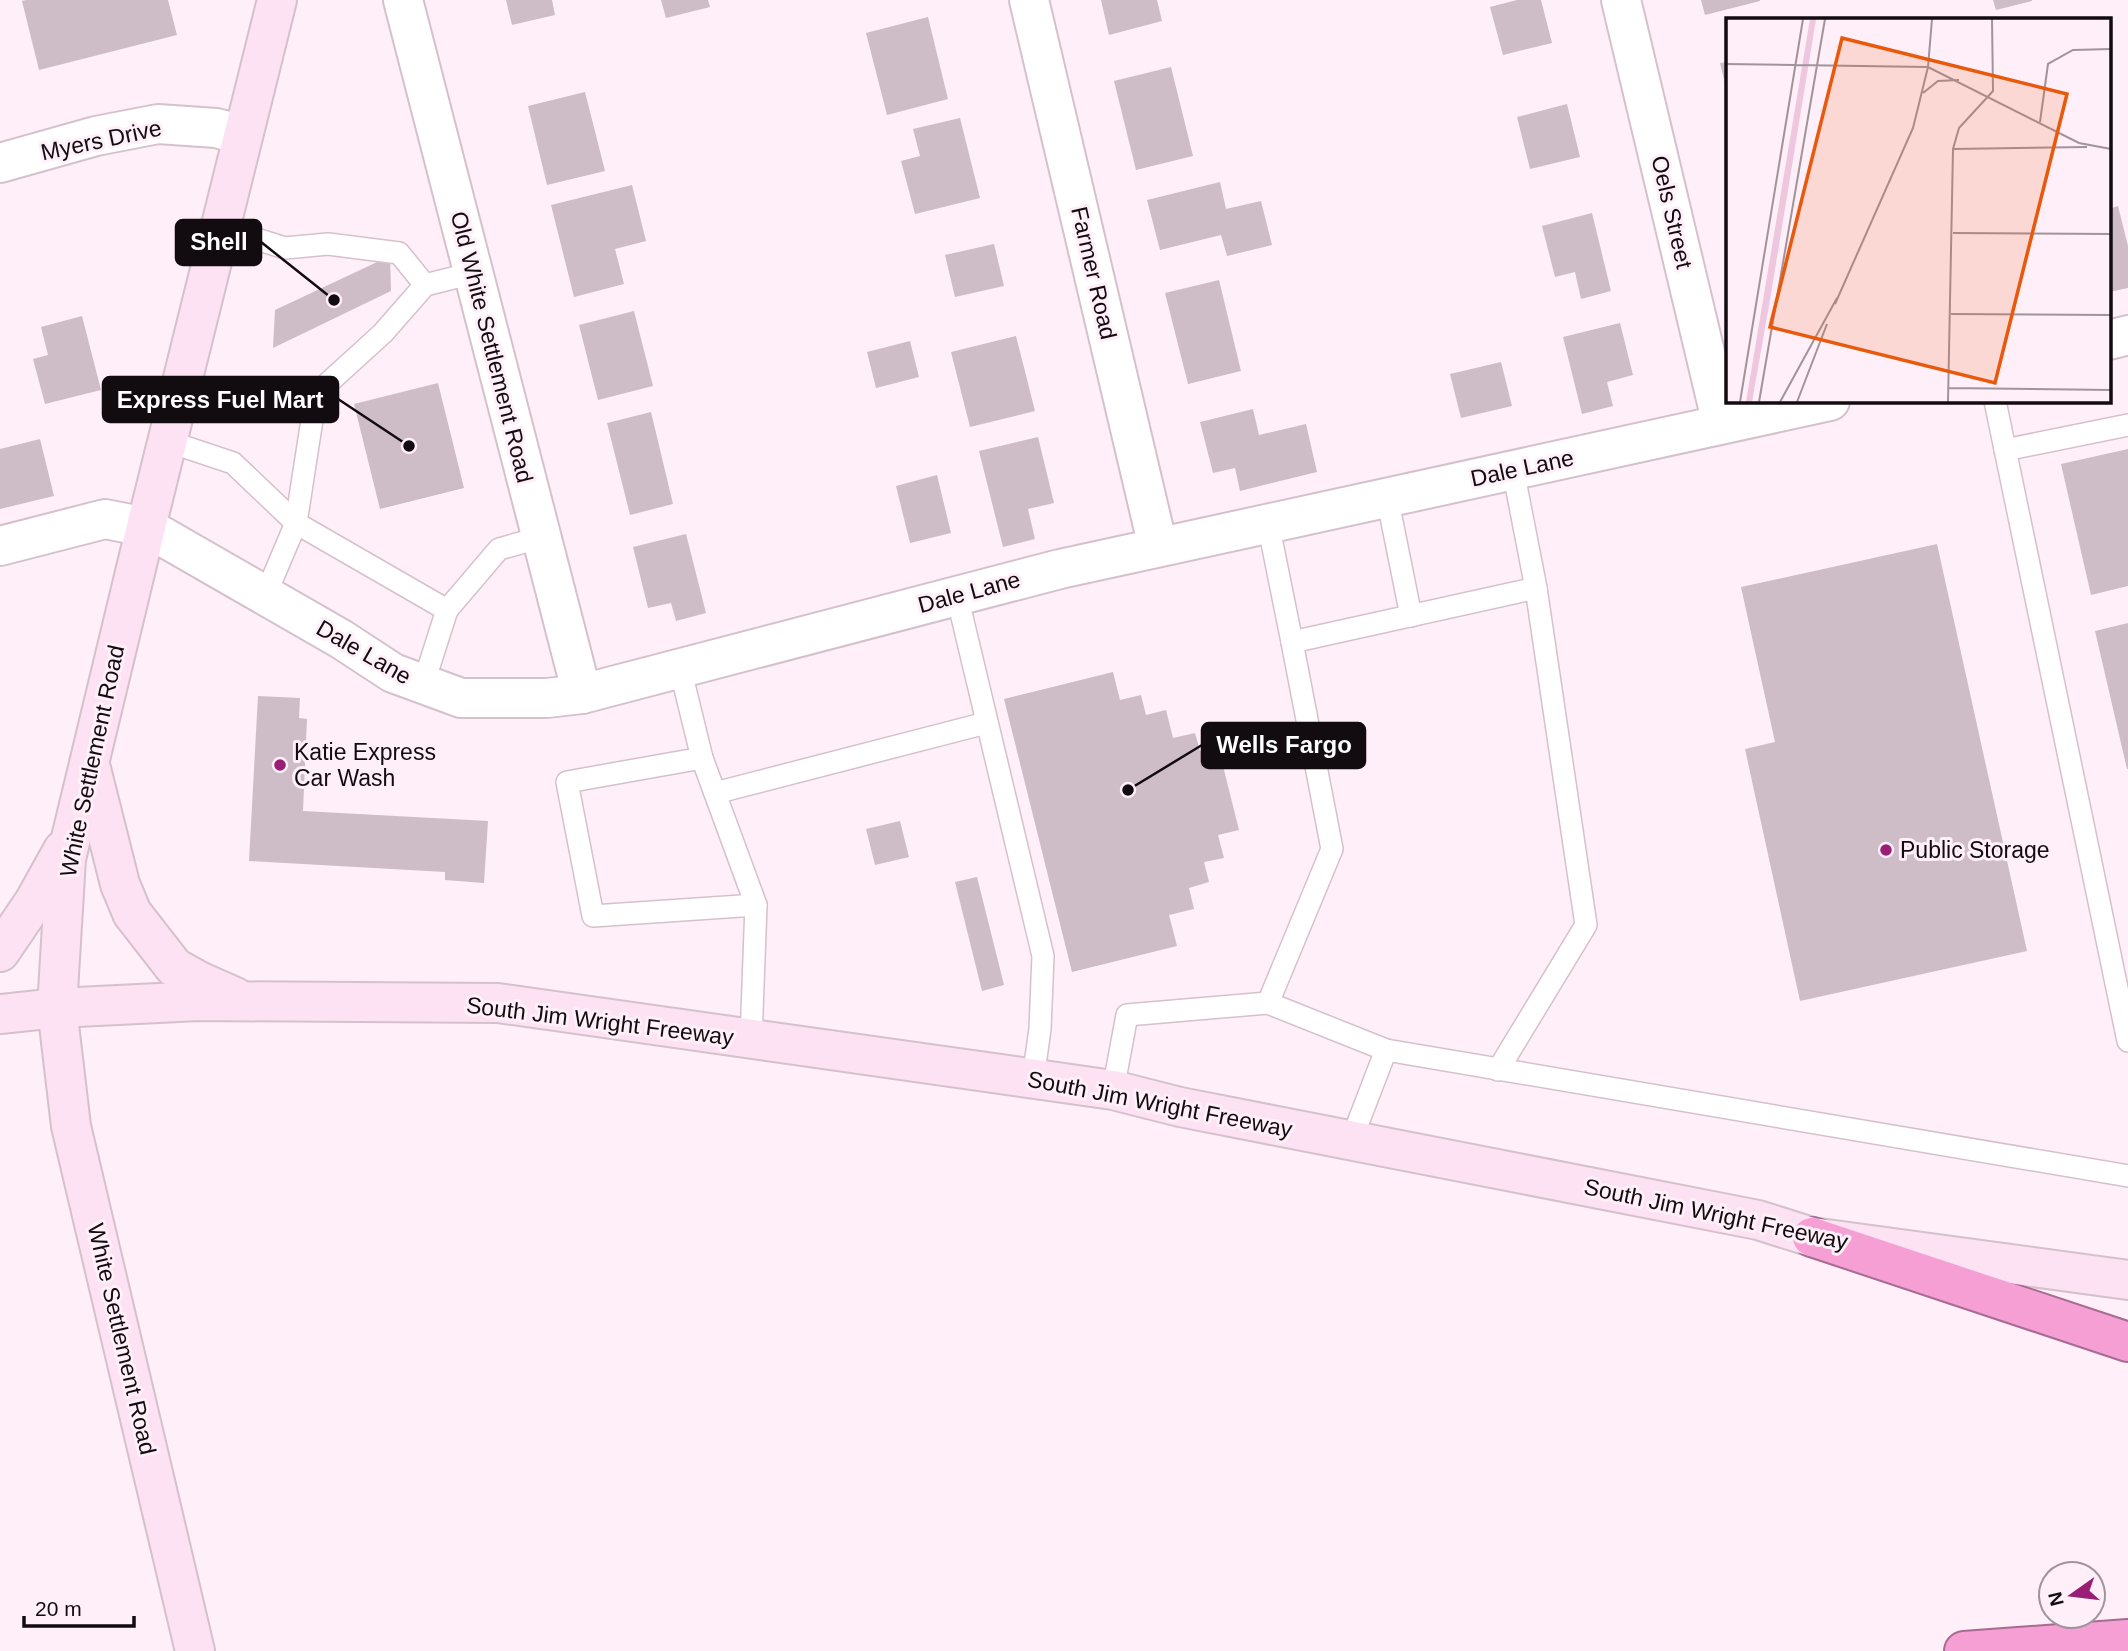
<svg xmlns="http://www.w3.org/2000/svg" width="2128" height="1651" font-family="Arial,sans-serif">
<rect width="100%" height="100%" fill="#ffeff8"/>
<g fill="#cebcc6">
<polygon points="26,0 168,0 177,35 39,70 22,1"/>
<polygon points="506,0 552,0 555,15 512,25"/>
<polygon points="661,0 708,0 710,7 666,18"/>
<polygon points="1101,0 1157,0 1162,21 1109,35"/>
<polygon points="1517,0 1541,0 1552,43 1503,55 1490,7"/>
<polygon points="1701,0 1760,0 1760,1 1705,15"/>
<polygon points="1993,0 2032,0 2032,1 1996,10"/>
<polygon points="928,17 948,99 887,115 866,33"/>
<polygon points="1727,62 1727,88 1726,88 1720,63"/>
<polygon points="1171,67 1193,156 1136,170 1114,81"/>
<polygon points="585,92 605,171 547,185 528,106"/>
<polygon points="1567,104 1580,157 1530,169 1517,117"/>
<polygon points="960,118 980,198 915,214 901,161 920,156 913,129"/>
<polygon points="1220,182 1226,209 1261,201 1272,245 1227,256 1221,235 1160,250 1147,200"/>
<polygon points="632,185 646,241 615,249 624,284 574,297 551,205"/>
<polygon points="2118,206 2128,246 2128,288 2109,292 2109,209"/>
<polygon points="1592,213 1611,291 1581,299 1575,272 1555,277 1542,226"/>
<polygon points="994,244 1004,286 955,297 945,255"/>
<polygon points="390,256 391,291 273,348 275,310"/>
<polygon points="1219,280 1241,371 1188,384 1165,293"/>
<polygon points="634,311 653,386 598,400 579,325"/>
<polygon points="82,316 101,390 45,404 33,359 48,355 41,327"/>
<polygon points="1620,323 1633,375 1607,382 1613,406 1582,414 1563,337"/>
<polygon points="1016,336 1035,411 970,427 951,352"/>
<polygon points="910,341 919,377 876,388 867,352"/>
<polygon points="1501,362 1512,406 1461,418 1450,374"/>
<polygon points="438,383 464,488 380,509 354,404"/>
<polygon points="1253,409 1259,435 1306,424 1317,472 1240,491 1235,468 1213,473 1200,422"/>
<polygon points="651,412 673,504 630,515 607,423"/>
<polygon points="1038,437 1054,503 1028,509 1035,539 1003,547 979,451"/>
<polygon points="40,439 54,496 0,509 0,449"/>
<polygon points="2128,449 2128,586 2091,595 2061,464"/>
<polygon points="937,475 951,533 910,543 896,486"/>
<polygon points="686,534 706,613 676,621 671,603 648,608 633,547"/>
<polygon points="1937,544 2027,951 1800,1001 1745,749 1775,742 1741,587"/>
<polygon points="2128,623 2128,769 2127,769 2095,631"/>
<polygon points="1113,672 1120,700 1141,695 1146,715 1166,710 1173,738 1195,733 1200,751 1218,746 1239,830 1218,835 1224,858 1204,862 1209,882 1189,888 1194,909 1169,915 1177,946 1072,972 1004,699"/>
<polygon points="258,696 300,698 299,718 307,719 303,811 488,821 484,883 445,880 445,872 249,861"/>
<polygon points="900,821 909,857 875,865 866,829"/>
<polygon points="977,877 1004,985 982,991 955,882"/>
</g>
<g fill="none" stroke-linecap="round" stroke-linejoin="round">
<g stroke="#d4c1cc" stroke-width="24">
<g id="service">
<polyline points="221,228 285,248 328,244 399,253 425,285 473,273"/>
<polyline points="1995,401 2128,1041"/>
<polyline points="167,441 233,463 296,523"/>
<polyline points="2005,450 2128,425"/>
<polyline points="1387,497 1411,616"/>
<polyline points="296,523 316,394 383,333 425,285"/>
<polyline points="1268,523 1292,642"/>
<polyline points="265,596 296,523 447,610 423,685"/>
<polyline points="957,596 1043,956 1040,1029 1033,1079"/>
<polyline points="447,610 499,549 542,537"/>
<polyline points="680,668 702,758 567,782 593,916 756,905 751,1039"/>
<polyline points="702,758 756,905"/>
<polyline points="715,793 986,723"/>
<polyline points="1268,1003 1332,849 1292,642 1536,588"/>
<polyline points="1498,1070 1586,925 1536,588 1513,470"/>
<polyline points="1113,1090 1127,1015 1268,1003 1386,1050"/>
<polyline points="1351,1141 1386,1050 2128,1176"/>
</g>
</g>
<g stroke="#d4c1cc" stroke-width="42">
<g id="minor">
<polyline points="403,0 582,694"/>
<polyline points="1029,0 1158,547"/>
<polyline points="1621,0 1722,424"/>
<polyline points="0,163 96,136 158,124 216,128 243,135"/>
<polyline points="0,546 105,519 146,527"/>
</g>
</g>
<g stroke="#d4c1cc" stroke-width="42">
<g id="tertiary">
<polyline points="2109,340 2128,335"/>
<polyline points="146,527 341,639 393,673 461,698 547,698 582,694 1060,569 1830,401"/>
</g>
</g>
<g stroke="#d4c1cc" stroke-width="42">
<g id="secondary">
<polyline points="91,769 120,884 132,913 174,967 201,982 235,997"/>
<polyline points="0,952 34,902 63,850"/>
<polyline points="0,1014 57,1008 199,1001 498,1003 1113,1090 1180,1107 1758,1220 1812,1237 2128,1280"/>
<polyline points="195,1651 71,1126 57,1008 66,859 146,527 277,0"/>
</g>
</g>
<g stroke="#a66c90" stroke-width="42">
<g id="motorway">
<polyline points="1812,1237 2128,1342"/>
<polyline points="1964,1651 2128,1639"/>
</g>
</g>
<use href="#service" stroke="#fff" stroke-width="21"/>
<use href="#minor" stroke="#fff" stroke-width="38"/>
<use href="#tertiary" stroke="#fff" stroke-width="38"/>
<use href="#secondary" stroke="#fce2f2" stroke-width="38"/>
<use href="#motorway" stroke="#f69fd5" stroke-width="38"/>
</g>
<g fill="#991e76" stroke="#ffeff8" stroke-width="2.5">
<circle cx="280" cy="765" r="7"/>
<circle cx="1886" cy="850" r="7"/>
</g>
<g text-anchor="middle" stroke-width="6" stroke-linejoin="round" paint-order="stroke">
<g font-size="23" fill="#120c10" stroke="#ffeff8">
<text transform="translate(101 140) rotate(-12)" y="8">Myers Drive</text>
<text transform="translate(1672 212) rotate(77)" y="8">Oels Street</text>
<text transform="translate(1094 273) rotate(77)" y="8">Farmer Road</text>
<text transform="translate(492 347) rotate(76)" y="8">Old White Settlement Road</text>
<text transform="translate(1522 468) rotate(-12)" y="8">Dale Lane</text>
<text transform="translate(969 592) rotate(-15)" y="8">Dale Lane</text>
<text transform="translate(364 652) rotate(30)" y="8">Dale Lane</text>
<text transform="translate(92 761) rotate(-78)" y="8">White Settlement Road</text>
<text transform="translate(600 1021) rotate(7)" y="8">South Jim Wright Freeway</text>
<text transform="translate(1160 1104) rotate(11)" y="8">South Jim Wright Freeway</text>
<text transform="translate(1716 1214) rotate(12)" y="8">South Jim Wright Freeway</text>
<text transform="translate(122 1339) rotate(77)" y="8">White Settlement Road</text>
</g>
<g font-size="23" fill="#120c10" stroke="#ffeff8" text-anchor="start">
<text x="294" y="760">Katie Express<tspan x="294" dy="26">Car Wash</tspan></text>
<text x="1900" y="858">Public Storage</text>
</g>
</g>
<g transform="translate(1726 18)">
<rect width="385" height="385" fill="#ffeff8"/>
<path d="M84 1H90L45 276 26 384H20Z" fill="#eec7de"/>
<path fill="none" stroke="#a0949b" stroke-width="2" d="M0 46 202 49 353 125 385 131M197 75 212 63 233 62M314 104 322 46 347 32 385 31M227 131 361 129M227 215 385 216M109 286 187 110 202 49 206 1M225 296 385 297M223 370 385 372M14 384 77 1M33 384 99 1M54 384 111 280M71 384 101 306M222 384 227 131 233 110 267 73 266 1"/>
<path fill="#e8590c" fill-opacity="0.15" stroke="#e8590c" stroke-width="3.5" d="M116 20 341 76 269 365 44 309Z"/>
<rect width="385" height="385" fill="none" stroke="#120c10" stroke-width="3.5"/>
</g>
<path fill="none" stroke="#120c10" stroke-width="2.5" d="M334 300L261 242M409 446L338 399M1128 790L1202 745"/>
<g fill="#120c10" stroke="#ffeff8" stroke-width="2.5">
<circle cx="334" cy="300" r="7"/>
<circle cx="409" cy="446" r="7"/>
<circle cx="1128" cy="790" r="7"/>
</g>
<g fill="#120c10" stroke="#120c10" stroke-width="2.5">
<rect x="176" y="220" width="85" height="45" rx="7"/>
<rect x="103" y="377" width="235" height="45" rx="7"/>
<rect x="1202" y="723" width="163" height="45" rx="7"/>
</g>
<g font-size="24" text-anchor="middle" font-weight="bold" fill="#fff">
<text x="219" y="250">Shell</text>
<text x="220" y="408">Express Fuel Mart</text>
<text x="1284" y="753">Wells Fargo</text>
</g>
<g transform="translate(2072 1595) rotate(256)"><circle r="33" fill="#ffeff8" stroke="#a0949b" stroke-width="2"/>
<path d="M0-5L12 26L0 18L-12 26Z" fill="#991e76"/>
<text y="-10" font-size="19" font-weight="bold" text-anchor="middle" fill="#120c10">N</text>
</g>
<path d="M24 1616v10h110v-10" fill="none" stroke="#120c10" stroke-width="3.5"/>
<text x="35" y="1616" font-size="21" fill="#120c10" stroke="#ffeff8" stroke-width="5" paint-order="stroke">20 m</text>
</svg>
